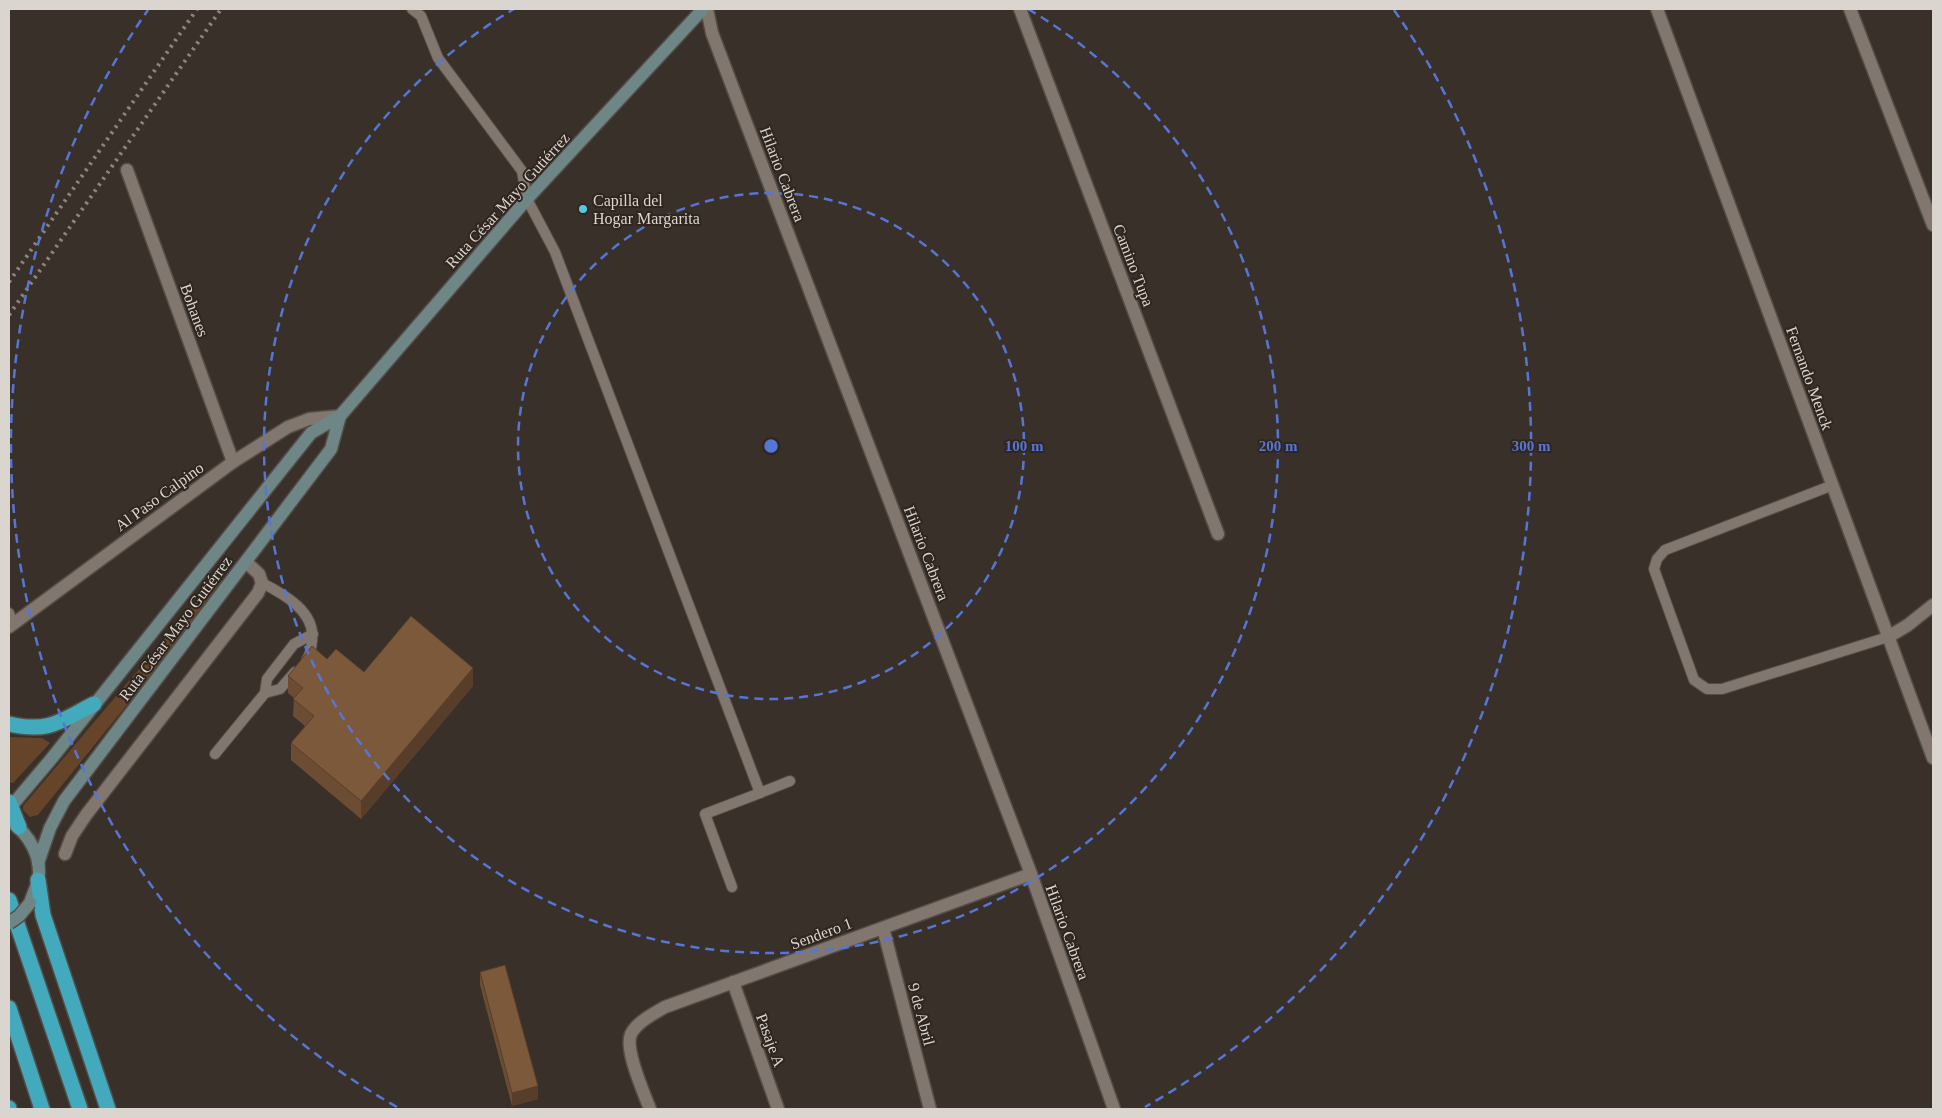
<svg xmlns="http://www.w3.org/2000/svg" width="1942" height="1118" font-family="'Times New Roman',serif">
<rect width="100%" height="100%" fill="#393029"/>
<g fill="#654429">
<polygon points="217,577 222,581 147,680 38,815 30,817 23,810 23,806"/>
<polygon points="9,737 42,738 50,743 13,783 9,782"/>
</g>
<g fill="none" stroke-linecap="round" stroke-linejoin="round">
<g stroke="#544d47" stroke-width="12">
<g id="lane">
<polyline points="412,9 421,16 438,58 522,171 527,199 555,252 760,793 790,781"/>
<polyline points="1833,485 1665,550 1657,559 1654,569 1694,680 1707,689 1722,689 1888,637"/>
<path d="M262 583C284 594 316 612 312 641 311 648 311 654 307 659"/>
<polyline points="9,613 13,623"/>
<polyline points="265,693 280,689 295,672"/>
<polyline points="215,754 265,693 267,679 294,644 313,634"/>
<polyline points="732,887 705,814 760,793"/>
</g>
</g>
<g stroke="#544d47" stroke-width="15">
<g id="street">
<polyline points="707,9 712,33 1031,874 1114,1109"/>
<polyline points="1020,9 1218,534"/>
<polyline points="1657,9 1933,758"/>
<polyline points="1850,9 1933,225"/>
<polyline points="127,170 233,462"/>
<polyline points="9,627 233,462 288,427 309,419 340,416"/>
<polyline points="1888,637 1908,625 1933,605"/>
<polyline points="65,854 72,836 86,815 258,593 262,583 259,574 246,562"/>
<polyline points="883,928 930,1109"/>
<polyline points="733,982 778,1109"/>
<path d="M650 1109C644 1093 624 1049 631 1034 637 1022 653 1014 665 1007L1031 874"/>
</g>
</g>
<g stroke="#544d47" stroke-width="15">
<g id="secondary">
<polyline points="9,809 52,758 311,433 340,416 527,199 703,9"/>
<path d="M11 822C29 834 43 858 38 881 36 888 32 896 30 903"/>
<polyline points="38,863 50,828 64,801 331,449 340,416"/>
</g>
</g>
<g stroke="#544d47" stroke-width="18">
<g id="highway">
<path d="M9 724C49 733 59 722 94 704"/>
<polyline points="9,802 19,827"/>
<polyline points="38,880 43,915 108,1109"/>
<polyline points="9,900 80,1109"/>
<polyline points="9,1008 42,1109"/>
<polyline points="9,1108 9,1109"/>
</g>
</g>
<use href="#lane" stroke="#82776f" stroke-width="10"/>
<use href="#street" stroke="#82776f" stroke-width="12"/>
<use href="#secondary" stroke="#6f8686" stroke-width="12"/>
<use href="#highway" stroke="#43a9bc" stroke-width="15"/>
<g stroke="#8c857f" stroke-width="4" stroke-dasharray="2.5 5" stroke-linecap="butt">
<polyline points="9,282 197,9"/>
<polyline points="9,315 221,9"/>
</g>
<g stroke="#544d47" stroke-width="15" stroke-linecap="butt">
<polyline id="secondary-bridge" points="9,923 19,916 30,903"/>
</g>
<use href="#secondary-bridge" stroke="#6f8686" stroke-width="12"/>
</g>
<g fill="#6c4d34">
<polygon points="327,659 364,672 473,686 361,819 291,760 291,743 305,726 293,716 294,698 288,693 288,676"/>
<polygon points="480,972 538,1099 512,1106 480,985"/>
</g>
<g fill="#583e2a">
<polygon points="473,668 473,686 361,819 361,801"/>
<polygon points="538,1086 538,1099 512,1106 512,1093"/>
</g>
<g fill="#7d593c" stroke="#583e2a">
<polygon points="411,616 473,668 361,801 291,743 314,716 293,699 303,688 288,676 312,646 327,659 336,649 364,672"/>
<polygon points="505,965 538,1086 512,1093 480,972"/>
</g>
<g fill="none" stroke="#5676d6" stroke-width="2.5" stroke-dasharray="9 6">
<circle cx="771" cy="446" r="253"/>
<path d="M1028 9A507 507 0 1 1 514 9"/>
<path d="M397 1107A760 760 0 0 1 148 10M1394 10A760 760 0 0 1 1145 1107"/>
</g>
<circle fill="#55cadf" stroke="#2f261f" stroke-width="2" cx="583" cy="209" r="5"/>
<g text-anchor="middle" stroke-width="4" stroke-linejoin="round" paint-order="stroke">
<g font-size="16" fill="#dbd5d0" stroke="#2f261f">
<text transform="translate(783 174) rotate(69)" y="6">Hilario Cabrera</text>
<text transform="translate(507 200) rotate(-48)" y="6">Ruta César Mayo Gutiérrez</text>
<text transform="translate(1134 265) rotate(69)" y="6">Camino Tupa</text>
<text transform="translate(195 310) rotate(70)" y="6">Bohanes</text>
<text transform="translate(1810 378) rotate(70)" y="6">Fernando Menck</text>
<text transform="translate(159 496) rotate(-36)" y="6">Al Paso Calpino</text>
<text transform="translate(927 553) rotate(69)" y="6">Hilario Cabrera</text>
<text transform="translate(175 628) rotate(-53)" y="6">Ruta César Mayo Gutiérrez</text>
<text transform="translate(1068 932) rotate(70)" y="6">Hilario Cabrera</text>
<text transform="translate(821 933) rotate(-20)" y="6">Sendero 1</text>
<text transform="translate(922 1014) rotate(75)" y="6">9 de Abril</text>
<text transform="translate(771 1040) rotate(70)" y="6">Pasaje A</text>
</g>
<g font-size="16" fill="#dbd5d0" stroke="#2f261f" text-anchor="start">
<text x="593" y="206">Capilla del<tspan x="593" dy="18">Hogar Margarita</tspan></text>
</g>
</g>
<circle cx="771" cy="446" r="8" fill="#5676d6" stroke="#2f261f" stroke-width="2.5"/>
<g font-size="15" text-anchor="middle" font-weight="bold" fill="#5676d6" stroke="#2f261f" stroke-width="4" stroke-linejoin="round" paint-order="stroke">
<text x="1024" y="451">100 m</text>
<text x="1278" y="451">200 m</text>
<text x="1531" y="451">300 m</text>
</g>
<rect width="1942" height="1118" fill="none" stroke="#dbd5d0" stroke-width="20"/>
</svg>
